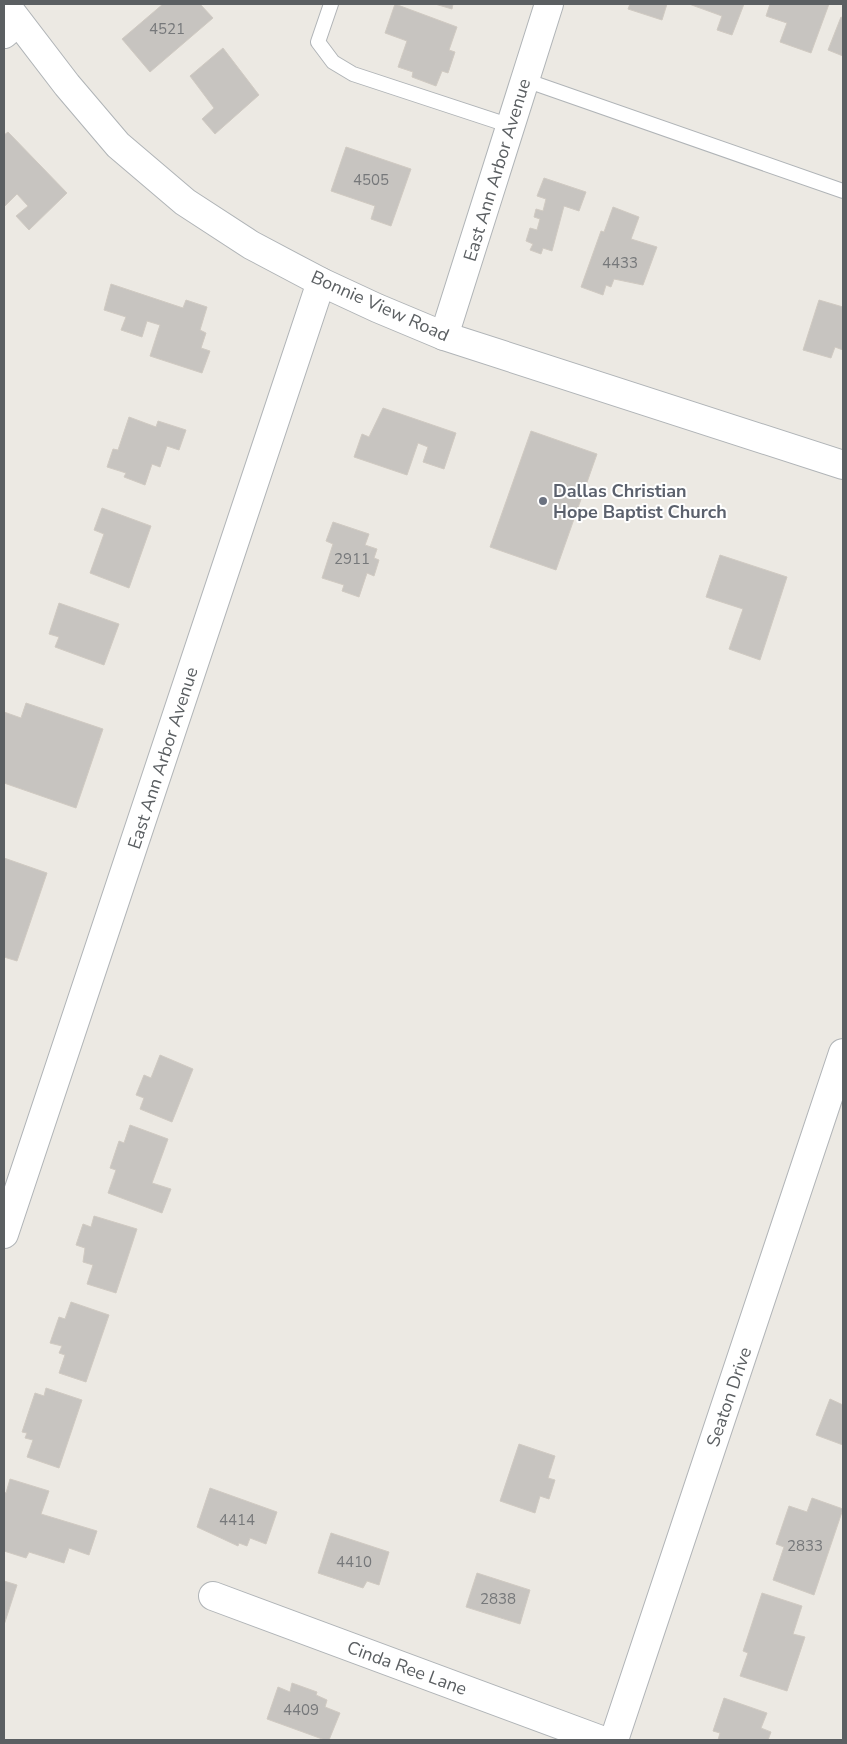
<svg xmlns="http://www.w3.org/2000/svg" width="847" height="1744" font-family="'Nunito Sans',sans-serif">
<rect width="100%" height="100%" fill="#ece9e3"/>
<g fill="#c7c4c0" stroke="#d0cac2">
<polygon points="163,4 200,4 213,18 150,72 122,39"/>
<polygon points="395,4 457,27 449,50 455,52 448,73 442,71 436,86 412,77 413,72 398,67 407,41 385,33"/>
<polygon points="435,4 453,4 452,9"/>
<polygon points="630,4 667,4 662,20 628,9"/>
<polygon points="689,4 744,4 732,35 717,30 722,16"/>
<polygon points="770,4 829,4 811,53 780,42 787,23 766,16"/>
<polygon points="841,17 843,18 843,56 828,50"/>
<polygon points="223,48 259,95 215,134 202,119 214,108 190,76"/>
<polygon points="8,132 67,193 29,230 16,216 28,206 17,194 4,207 4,135"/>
<polygon points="346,147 411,169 391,226 371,219 375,206 331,191"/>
<polygon points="544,178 586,192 579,211 564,206 552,251 543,248 541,254 530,250 533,244 526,241 530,228 537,230 540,219 534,217 536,209 543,211 546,199 537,196"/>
<polygon points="613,207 639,217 631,239 657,247 643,285 614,279 611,287 606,285 603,295 581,287 601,231 604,232"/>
<polygon points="111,284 183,308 186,300 207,307 200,330 206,333 201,348 210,351 202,373 150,356 160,325 147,321 142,337 121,330 126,317 104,310"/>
<polygon points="819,300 843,307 843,350 835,347 831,358 803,350"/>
<polygon points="383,408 456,433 444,469 423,462 428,447 418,443 407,475 354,457 362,434 369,437"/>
<polygon points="129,417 156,427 158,421 186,430 179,450 167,446 160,467 152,464 145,485 124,477 126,473 107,467 113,449 118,450"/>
<polygon points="531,431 597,454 556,570 490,547"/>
<polygon points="102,508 151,526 129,588 90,573 104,534 94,530"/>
<polygon points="333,522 369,534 365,545 377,549 374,558 379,560 374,576 367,573 359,597 342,591 344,585 322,578 333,544 326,541"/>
<polygon points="720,555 787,577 760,660 729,649 743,609 706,597"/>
<polygon points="59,603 119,624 104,665 55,647 59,637 49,634"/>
<polygon points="26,703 103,729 76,808 4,783 4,712 21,718"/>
<polygon points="4,858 47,873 17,961 4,957"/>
<polygon points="160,1055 193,1069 172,1122 140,1109 144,1098 136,1095 144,1075 151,1078"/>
<polygon points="130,1125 168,1139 152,1183 171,1189 162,1213 108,1193 116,1170 110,1168 119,1141 124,1143"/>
<polygon points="94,1216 137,1229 116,1293 87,1284 93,1265 83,1262 85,1248 76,1245 83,1224 91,1227"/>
<polygon points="71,1302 109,1315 86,1382 59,1373 65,1355 59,1353 62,1346 50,1343 59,1317 65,1319"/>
<polygon points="46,1388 82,1400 59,1468 27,1457 33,1440 25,1438 27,1433 22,1432 35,1393 44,1396"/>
<polygon points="830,1399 843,1405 843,1445 816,1435"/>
<polygon points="519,1444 555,1456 548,1478 555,1480 549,1499 540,1496 535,1513 500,1501"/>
<polygon points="10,1479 49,1491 41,1514 97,1531 89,1555 69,1548 64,1563 29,1552 26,1558 4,1551 4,1492 6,1493"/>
<polygon points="210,1488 277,1512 266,1544 250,1538 247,1546 239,1543 238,1546 197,1527"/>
<polygon points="812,1498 843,1509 814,1595 773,1580 784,1547 776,1544 789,1506 807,1512"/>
<polygon points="331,1533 389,1552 379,1585 367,1581 363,1588 318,1573"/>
<polygon points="477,1573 530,1590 520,1624 466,1607"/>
<polygon points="4,1581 17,1585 4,1625"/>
<polygon points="762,1593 802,1606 793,1634 805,1637 787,1691 740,1676 748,1653 743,1651"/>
<polygon points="292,1683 317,1692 316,1695 327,1700 325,1707 340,1713 329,1740 325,1740 267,1719 278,1687 290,1692"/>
<polygon points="724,1698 767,1713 761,1728 771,1732 768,1740 718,1740 720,1733 713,1731"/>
</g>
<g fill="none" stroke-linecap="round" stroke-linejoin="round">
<g stroke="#b0b4b7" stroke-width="16">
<g id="service">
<polyline points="331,4 318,42 333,62 353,74 511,126"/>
<polyline points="525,80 843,191"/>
</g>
</g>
<g stroke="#b0b4b7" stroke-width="30">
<g id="minor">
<polyline points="4,34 18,22"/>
<polyline points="4,1234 321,282"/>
<polyline points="213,1596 601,1740"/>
<polyline points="614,1740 843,1053"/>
</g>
</g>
<g stroke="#b0b4b7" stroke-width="30">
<g id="tertiary">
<polyline points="5,4 67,85 118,145 185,202 251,245 321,282 377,308 444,336 843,465"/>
<polyline points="444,336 549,4"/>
</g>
</g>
<use href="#service" stroke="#fff" stroke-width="14"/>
<use href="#minor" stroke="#fff" stroke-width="28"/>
<use href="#tertiary" stroke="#fff" stroke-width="28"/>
</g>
<circle fill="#6b7280" stroke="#fff" stroke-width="2" cx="543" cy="501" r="5"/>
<g text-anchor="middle" stroke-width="4" stroke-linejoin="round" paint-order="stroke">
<g font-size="15" fill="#76787a">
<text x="167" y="34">4521</text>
<text x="371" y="185">4505</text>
<text x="620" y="268">4433</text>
<text x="352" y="564">2911</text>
<text x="237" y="1525">4414</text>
<text x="805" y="1551">2833</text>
<text x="354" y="1567">4410</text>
<text x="498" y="1604">2838</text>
<text x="301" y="1715">4409</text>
</g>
<g font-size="18" fill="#5b5f62" stroke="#fff">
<text transform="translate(497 170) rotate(-73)" y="6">East Ann Arbor Avenue</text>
<text transform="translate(380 306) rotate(24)" y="6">Bonnie View Road</text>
<text transform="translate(163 758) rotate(-72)" y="6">East Ann Arbor Avenue</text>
<text transform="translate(729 1397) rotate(-71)" y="6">Seaton Drive</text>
<text transform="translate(407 1668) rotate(20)" y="6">Cinda Ree Lane</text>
</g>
<g font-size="18" font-weight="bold" fill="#5b616d" stroke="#fff" text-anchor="start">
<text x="553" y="497">Dallas Christian<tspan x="553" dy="21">Hope Baptist Church</tspan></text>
</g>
</g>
<rect width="847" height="1744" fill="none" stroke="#5b5f62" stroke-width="10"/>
</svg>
